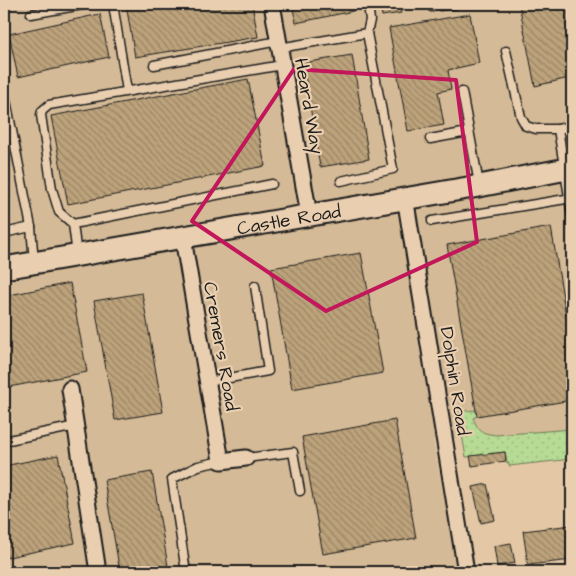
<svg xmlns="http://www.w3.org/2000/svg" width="576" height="576" font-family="'Architects Daughter',sans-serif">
<defs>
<pattern id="grass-dots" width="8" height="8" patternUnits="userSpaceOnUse" patternTransform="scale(1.25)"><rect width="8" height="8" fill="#b7db95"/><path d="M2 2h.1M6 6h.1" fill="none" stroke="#9dbb80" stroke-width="1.8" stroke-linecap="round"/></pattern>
<pattern id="building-back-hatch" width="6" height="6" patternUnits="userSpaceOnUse" patternTransform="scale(1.25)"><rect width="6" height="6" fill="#bda37b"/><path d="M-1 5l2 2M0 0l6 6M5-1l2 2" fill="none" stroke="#998464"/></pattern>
</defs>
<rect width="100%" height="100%" fill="#e4c8a5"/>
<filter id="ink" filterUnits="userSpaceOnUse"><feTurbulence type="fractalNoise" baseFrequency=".02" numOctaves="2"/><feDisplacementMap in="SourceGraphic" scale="10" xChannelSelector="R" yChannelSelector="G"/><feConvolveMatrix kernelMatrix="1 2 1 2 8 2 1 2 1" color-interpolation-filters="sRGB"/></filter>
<g filter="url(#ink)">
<polygon fill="#d4ba96" points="4,4 572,4 572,429 433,440 458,572 4,572"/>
<path fill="url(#grass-dots)" stroke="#6a7c58" d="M476 410 477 416 473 418C479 432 481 433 496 435L572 429V459L509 466V463H507L505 452 466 457 458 412Z"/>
<g fill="url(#building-back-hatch)" stroke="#1c1c1c">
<polygon points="126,4 252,4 258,37 135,57"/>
<polygon points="292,4 351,4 353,11 296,23"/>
<polygon points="380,4 399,4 401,13 382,16"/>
<polygon points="438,4 457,4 458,9 439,11"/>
<polygon points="519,4 572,4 572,91 569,78 535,86"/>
<polygon points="100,14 109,57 18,77 9,34"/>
<polygon points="470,14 479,63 448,70 451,89 438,92 444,125 408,131 389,28"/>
<polygon points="352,55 369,159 320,167 303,63"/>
<polygon points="248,79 265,166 68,204 51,116"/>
<polygon points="551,227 572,350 572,400 477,416 447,245"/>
<polygon points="361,253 383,373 292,389 271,268"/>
<polygon points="70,283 87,372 4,388 4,296"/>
<polygon points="142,293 163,412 115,420 94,301"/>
<polygon points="395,420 416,538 323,554 302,437"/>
<polygon points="505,452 506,461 472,466 470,456"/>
<polygon points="58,455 75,543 4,558 4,466"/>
<polygon points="152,472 169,572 120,572 104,480"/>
<polygon points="487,484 495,520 481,523 473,487"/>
<polygon points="572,525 572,560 528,565 523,531"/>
<polygon points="511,543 515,563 497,566 494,546"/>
</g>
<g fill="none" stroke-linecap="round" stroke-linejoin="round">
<g stroke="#1c1c1c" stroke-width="11">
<g id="service">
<polyline points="113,4 127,91"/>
<polyline points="432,4 432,7"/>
<polyline points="31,14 88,4"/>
<polyline points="367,33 370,20 368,4"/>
<polyline points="279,48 367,33 393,169 341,181"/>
<polyline points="506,51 521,117 526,126 536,129 558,129"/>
<polyline points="154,65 278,41"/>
<polyline points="4,90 31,227 34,262"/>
<polyline points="462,92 479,184"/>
<polyline points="572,126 558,129 572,215"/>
<polyline points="430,139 468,132"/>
<polyline points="432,221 572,198"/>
<polyline points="73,224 59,212 52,189 41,115 42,111 49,105 282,65"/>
<polyline points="4,233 31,227"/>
<polyline points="77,255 73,224 272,184"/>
<polyline points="207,382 268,371 255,286"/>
<polyline points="4,441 76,426"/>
<polyline points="246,458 293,452 300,491"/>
<polyline points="186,572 172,479 198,466 221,461"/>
</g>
</g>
<g stroke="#1c1c1c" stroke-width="19">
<g id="minor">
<polyline points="272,4 309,215"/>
<polyline points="405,197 466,572"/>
<polyline points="183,238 221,461 246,458"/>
<polyline points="70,389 98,572"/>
</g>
</g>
<g stroke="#1c1c1c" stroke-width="25">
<g id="secondary">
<path id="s1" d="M4 268 479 186 572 168"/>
</g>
</g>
<use href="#service" stroke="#e9cfb0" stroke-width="8"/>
<use href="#minor" stroke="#e9cfb0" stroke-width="15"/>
<use href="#secondary" stroke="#e9cfb0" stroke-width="21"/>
</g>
</g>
<path fill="none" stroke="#c2185b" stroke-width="4" stroke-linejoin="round" d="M294 69 456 80 477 242 326 311 192 221Z"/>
<g text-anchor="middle" stroke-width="4.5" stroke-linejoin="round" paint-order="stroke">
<g font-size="19" fill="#1c1c1c" stroke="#e9cfb0">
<text transform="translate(310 106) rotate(80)" y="7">Heard Way</text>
<text dy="7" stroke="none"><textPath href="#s1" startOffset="289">Castle Road</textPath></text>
<text transform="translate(222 346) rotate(80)" y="7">Cremers Road</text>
<text transform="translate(456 381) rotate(81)" y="7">Dolphin Road</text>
</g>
</g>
<rect width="576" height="576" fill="none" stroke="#e9cfb0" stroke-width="20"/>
<rect x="10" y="10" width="556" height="556" fill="none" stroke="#1c1c1c" stroke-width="2" filter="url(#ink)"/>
</svg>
